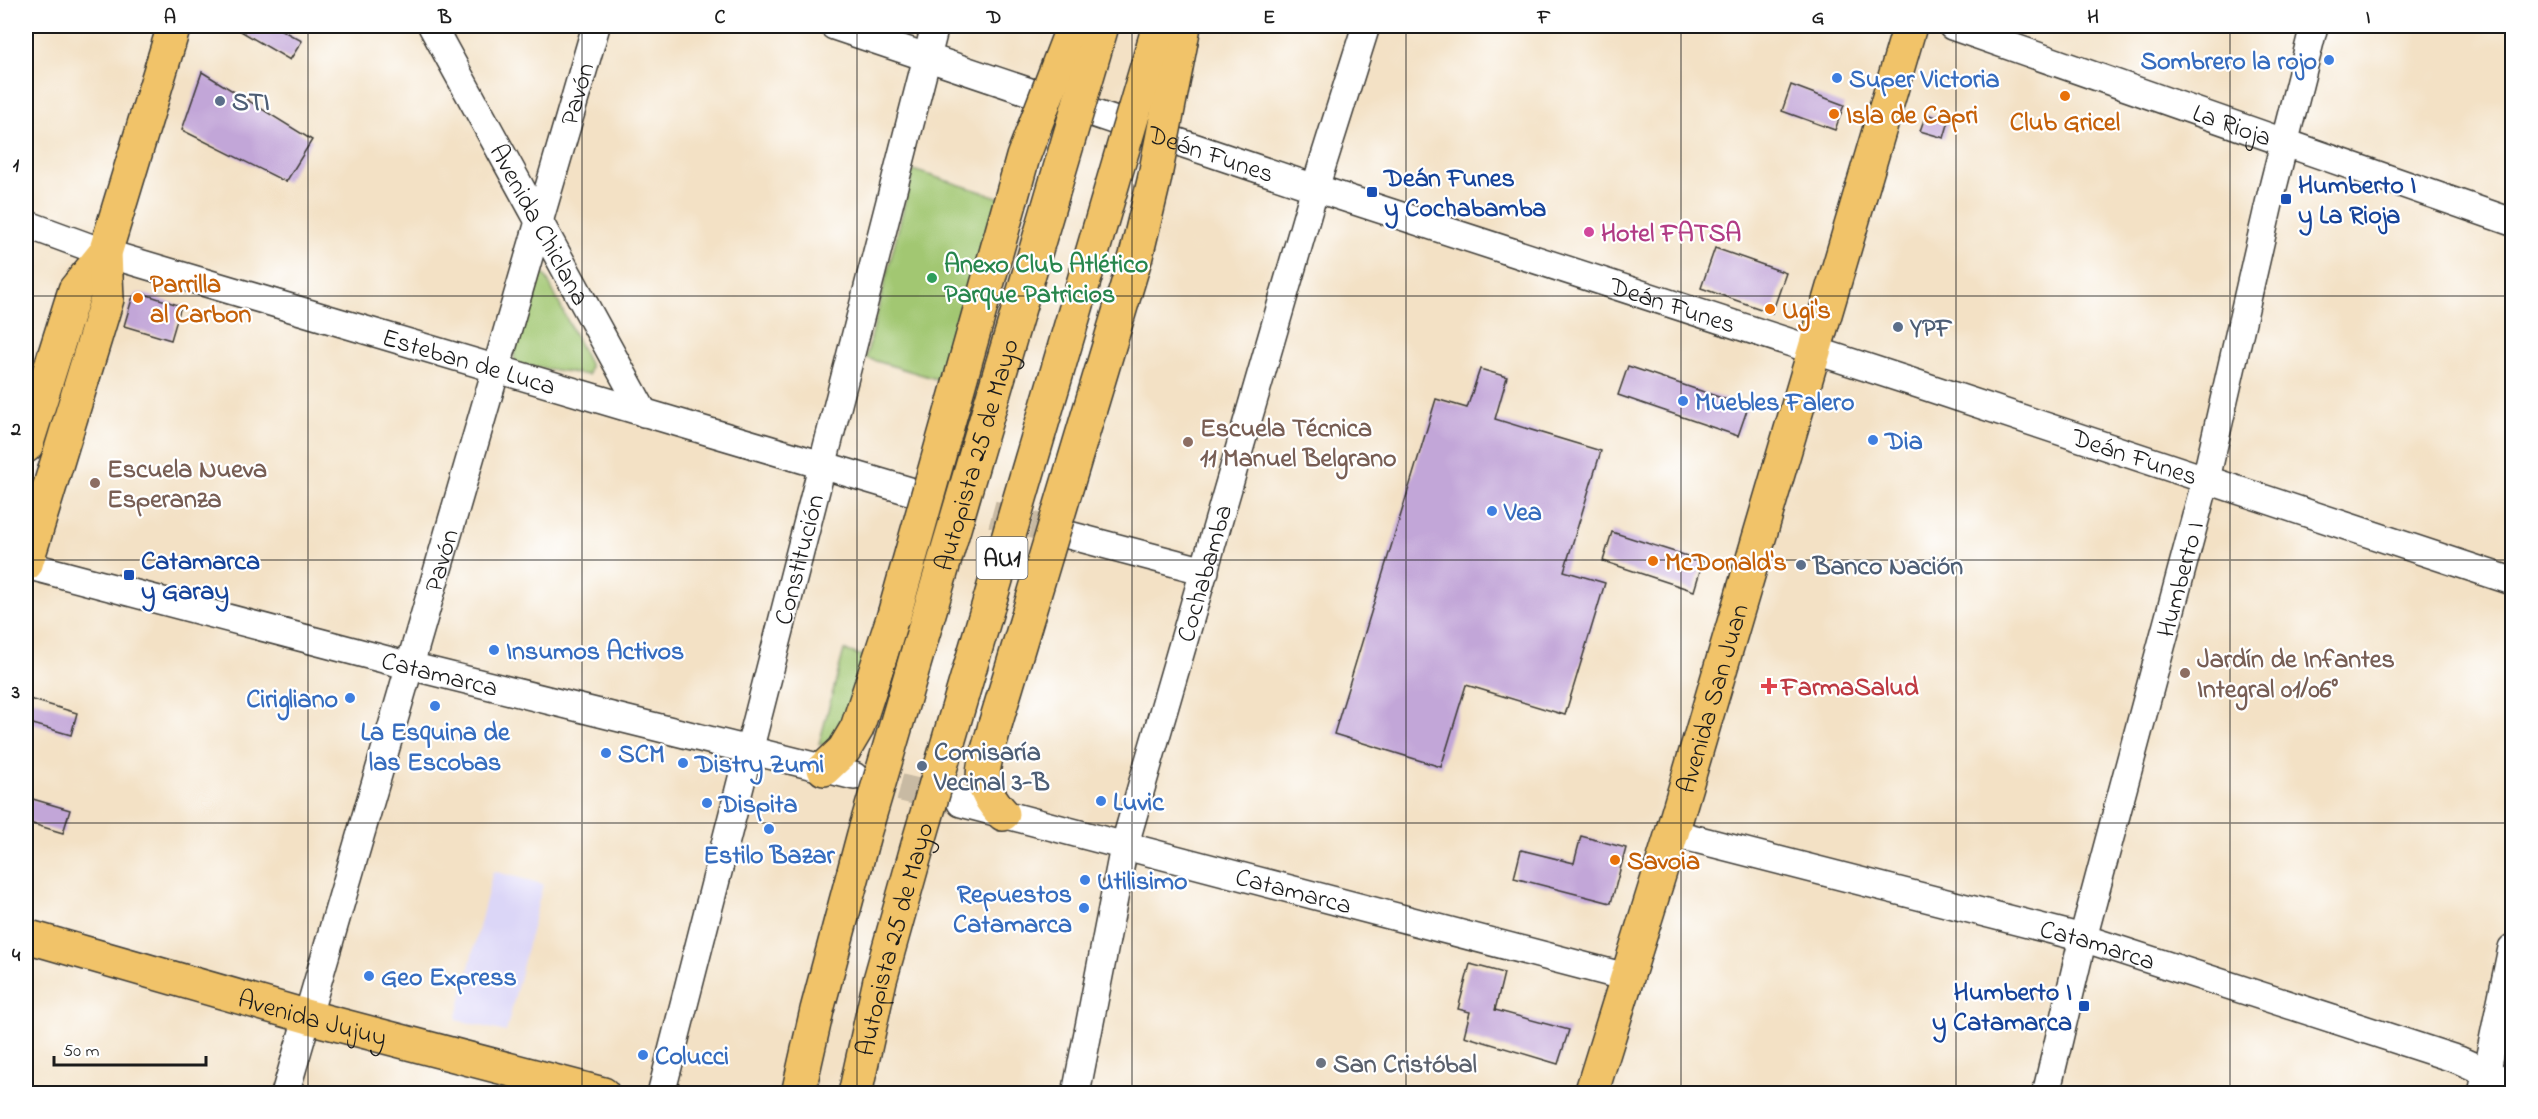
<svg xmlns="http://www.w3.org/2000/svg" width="2538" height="1119" font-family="'Indie Flower',sans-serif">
<rect width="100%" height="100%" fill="#fff"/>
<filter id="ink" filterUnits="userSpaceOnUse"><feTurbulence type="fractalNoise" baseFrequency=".0167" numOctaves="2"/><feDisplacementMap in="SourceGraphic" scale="12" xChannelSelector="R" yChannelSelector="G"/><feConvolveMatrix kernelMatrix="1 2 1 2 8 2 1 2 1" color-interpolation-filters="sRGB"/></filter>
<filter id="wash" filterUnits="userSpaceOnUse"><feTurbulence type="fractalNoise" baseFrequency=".008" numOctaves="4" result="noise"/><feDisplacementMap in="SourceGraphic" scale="24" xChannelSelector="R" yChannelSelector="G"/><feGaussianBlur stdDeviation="1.35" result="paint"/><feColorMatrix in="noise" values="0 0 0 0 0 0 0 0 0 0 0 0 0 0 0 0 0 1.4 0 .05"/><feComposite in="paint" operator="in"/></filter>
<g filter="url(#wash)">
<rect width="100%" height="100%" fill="#f3e1c5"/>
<polygon fill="#dbd6f7" points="493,871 543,884 506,1032 456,1020"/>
<g fill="#a2c772" stroke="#5f7247" stroke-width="1.5">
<polygon points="913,170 1004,199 946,382 866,358"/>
<polygon points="541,272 546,277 590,366 588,375 515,364 514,355 535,276"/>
<polygon points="844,650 866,657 850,723 829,746 819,744"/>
</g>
<g id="blocks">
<g fill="#c2a6d8">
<polygon points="232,26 274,26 302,41 290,60"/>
<polygon points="202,72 312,140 286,182 182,130"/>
<polygon points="1791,85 1844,105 1835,130 1782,111"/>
<polygon points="1926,114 1949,121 1944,138 1920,131"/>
<polygon points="1715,248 1786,273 1772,313 1701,288"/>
<polygon points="141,293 181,306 171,340 124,326 132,299 136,294"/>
<polygon points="1628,366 1748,407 1738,436 1618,395"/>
<polygon points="1480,369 1507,377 1495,419 1601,451 1564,571 1605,583 1565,715 1466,685 1441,767 1334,734 1436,399 1467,408"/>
<polygon points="1612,532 1703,561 1694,591 1603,561"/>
<polygon points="26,698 77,713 71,735 26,722"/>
<polygon points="26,797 70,810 63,833 26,822"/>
<polygon points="1581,836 1626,848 1611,903 1514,878 1521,850 1574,863"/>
<polygon points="1470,964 1504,973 1495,1010 1569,1030 1558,1064 1464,1036 1470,1012 1458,1009"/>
</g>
</g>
</g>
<g filter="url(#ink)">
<use href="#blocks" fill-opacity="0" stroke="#3c3a35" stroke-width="1.5"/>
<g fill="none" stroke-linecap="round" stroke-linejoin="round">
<g stroke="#c8baa3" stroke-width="27" stroke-dasharray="27 14" stroke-linecap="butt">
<polyline points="913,492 1065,534"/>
<polyline points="860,778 951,800"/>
</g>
<g stroke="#3c3a35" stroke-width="30">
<g id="minor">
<path id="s1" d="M432 26 644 413"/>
<path id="s2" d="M834 26 1315 188 1918 384 2512 581"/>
<path id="s3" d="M1952 26 2512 222"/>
<path id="s4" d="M26 224 105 253 913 492"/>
<polyline points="1065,534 1205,571"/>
<path id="s5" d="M26 565 410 666 854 776"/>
<path id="s6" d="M961 803 1626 977"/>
<path id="s7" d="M1672 833 2083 938 2459 1060 2512 1084"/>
<path id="s8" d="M285 1094 596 26"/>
<path id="s9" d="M661 1094 935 26"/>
<path id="s10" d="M1076 1094 1124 847 1315 188 1366 26"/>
<path id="s11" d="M2046 1094 2083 938 2206 479 2271 195 2314 26"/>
<polyline points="2482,1094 2512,948"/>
</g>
</g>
<g stroke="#3c3a35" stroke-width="36">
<g id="major">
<polyline points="26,446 75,290 105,253"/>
<polyline points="26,564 107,299 105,253 174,26"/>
<path id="s12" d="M26 936 309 1017 603 1094"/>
<path id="s13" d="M1591 1094 1672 833 1910 26"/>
</g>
</g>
<g stroke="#3c3a35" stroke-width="36">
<g id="highway">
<path d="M995 725C985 766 971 780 1003 814"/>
<polyline points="824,769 844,750 857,728 894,615"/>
</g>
</g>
<use href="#minor" stroke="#fff" stroke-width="27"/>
<use href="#major" stroke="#f1c369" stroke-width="33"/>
<use href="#highway" stroke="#f1c369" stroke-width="33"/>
<g stroke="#3c3a35" stroke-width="36" stroke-linecap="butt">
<g id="highway-bridge">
<polyline points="894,615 1023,157 1069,37"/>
<polyline points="995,725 1136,256 1154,181 1184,26"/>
<path id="s14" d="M798 1094 817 1010 864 834 1102 26"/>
<path id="s15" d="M855 1094 880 980 919 841 1159 26"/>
</g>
</g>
<use href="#highway-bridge" stroke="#f1c369" stroke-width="33"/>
</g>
</g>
<path fill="none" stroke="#1c1c1c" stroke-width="1.5" stroke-opacity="0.55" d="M308 26V1094M582 26V1094M857 26V1094M1132 26V1094M1406 26V1094M1681 26V1094M1956 26V1094M2230 26V1094M26 296H2512M26 560H2512M26 823H2512"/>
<g fill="#3f7fe0" stroke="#fff" stroke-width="2">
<circle cx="2329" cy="60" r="6"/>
<circle cx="1837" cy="78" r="6"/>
<circle cx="1683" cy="401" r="6"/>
<circle cx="1873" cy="440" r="6"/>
<circle cx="1492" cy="511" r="6"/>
<circle cx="494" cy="650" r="6"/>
<circle cx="350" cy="698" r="6"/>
<circle cx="435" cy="706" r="6"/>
<circle cx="606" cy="753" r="6"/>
<circle cx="683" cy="763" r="6"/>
<circle cx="1101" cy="801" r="6"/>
<circle cx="707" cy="803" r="6"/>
<circle cx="769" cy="829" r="6"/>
<circle cx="1085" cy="880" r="6"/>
<circle cx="1084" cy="908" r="6"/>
<circle cx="369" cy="976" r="6"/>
<circle cx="643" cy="1055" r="6"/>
</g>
<g fill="#e8710a" stroke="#fff" stroke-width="2">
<circle cx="2065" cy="96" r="6"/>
<circle cx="1834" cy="114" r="6"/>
<circle cx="138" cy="298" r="6"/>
<circle cx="1770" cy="309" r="6"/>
<circle cx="1653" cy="561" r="6"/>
<circle cx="1615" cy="860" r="6"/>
</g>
<g fill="#5c6f8a" stroke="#fff" stroke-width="2">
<circle cx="220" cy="101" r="6"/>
<circle cx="1898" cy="327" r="6"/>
<circle cx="1801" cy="565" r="6"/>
<circle cx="922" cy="766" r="6"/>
</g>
<g fill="#1a4fb4" stroke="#fff" stroke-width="2">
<rect x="1366" y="186" width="12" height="12" rx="3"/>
<rect x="2280" y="193" width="12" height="12" rx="3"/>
<rect x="123" y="569" width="12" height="12" rx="3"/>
<rect x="2078" y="1000" width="12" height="12" rx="3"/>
</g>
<circle fill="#d1479c" stroke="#fff" stroke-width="2" cx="1589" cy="232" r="6"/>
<circle fill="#2e9e5b" stroke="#fff" stroke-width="2" cx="932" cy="278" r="6"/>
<g fill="#8d6e63" stroke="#fff" stroke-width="2">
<circle cx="1188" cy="442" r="6"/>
<circle cx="95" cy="483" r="6"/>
<circle cx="2185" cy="673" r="6"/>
</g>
<path fill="#e0444e" stroke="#fff" stroke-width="2" d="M1766 677h6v6h6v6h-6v6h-6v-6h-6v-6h6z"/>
<circle fill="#6b7280" stroke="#fff" stroke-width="2" cx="1321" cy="1063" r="6"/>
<g text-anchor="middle" stroke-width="4.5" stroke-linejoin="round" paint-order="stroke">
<rect fill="#fff" stroke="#606060" stroke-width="1.5" x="976.5" y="537" width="51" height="42" rx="4.5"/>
<g font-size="24" font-weight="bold" fill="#1c1c1c">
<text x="1002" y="566">AU1</text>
</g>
<g font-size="26" font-weight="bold" fill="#366cbe" stroke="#fff" text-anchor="start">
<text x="2317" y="69" text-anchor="end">Sombrero la rojo</text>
<text x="1849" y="87">Super Victoria</text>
<text x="1695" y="410">Muebles Falero</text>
<text x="1885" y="449">Dia</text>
<text x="1504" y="520">Vea</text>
<text x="506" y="659">Insumos Activos</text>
<text x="338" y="707" text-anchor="end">Cirigliano</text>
<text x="435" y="740" text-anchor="middle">La Esquina de<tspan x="435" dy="30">las Escobas</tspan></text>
<text x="618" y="762">SCM</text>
<text x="695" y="772">Distry Zumi</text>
<text x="1113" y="810">Luvic</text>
<text x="719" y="812">Dispita</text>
<text x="769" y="863" text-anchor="middle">Estilo Bazar</text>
<text x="1097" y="889">Utilisimo</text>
<text x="1072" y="902" text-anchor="end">Repuestos<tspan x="1072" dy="30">Catamarca</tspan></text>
<text x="381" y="985">Geo Express</text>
<text x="655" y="1064">Colucci</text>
</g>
<g font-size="26" fill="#1c1c1c" stroke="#fff">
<text dy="9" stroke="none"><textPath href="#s8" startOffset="1042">Pavón</textPath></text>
<text dy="9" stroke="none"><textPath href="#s3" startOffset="297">La Rioja</textPath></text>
<text dy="9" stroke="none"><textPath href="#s2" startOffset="398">Deán Funes</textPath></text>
<text dy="9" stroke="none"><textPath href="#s1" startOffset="226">Avenida Chiclana</textPath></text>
<text dy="9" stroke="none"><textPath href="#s2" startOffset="884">Deán Funes</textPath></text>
<text dy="9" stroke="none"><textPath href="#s4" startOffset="464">Esteban de Luca</textPath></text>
<text dy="9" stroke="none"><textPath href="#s14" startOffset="664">Autopista 25 de Mayo</textPath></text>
<text dy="9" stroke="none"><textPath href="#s2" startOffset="1370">Deán Funes</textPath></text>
<text dy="9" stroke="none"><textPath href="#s9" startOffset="552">Constitución</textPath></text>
<text dy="9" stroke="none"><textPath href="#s8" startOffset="556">Pavón</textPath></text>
<text dy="9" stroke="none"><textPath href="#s10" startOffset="537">Cochabamba</textPath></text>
<text dy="9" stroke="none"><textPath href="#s11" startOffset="532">Humberto I</textPath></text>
<text dy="9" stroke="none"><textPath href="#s5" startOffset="428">Catamarca</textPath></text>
<text dy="9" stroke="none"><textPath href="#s13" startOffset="414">Avenida San Juan</textPath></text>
<text dy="9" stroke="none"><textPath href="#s6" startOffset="344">Catamarca</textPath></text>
<text dy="9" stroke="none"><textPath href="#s15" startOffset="160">Autopista 25 de Mayo</textPath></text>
<text dy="9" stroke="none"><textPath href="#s7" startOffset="440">Catamarca</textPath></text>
<text dy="9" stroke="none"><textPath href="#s12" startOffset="298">Avenida Jujuy</textPath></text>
</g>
<g font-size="26" font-weight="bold" fill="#4e5e75" stroke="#fff" text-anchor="start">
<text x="232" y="110">STI</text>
<text x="1910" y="336">YPF</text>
<text x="1813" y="574">Banco Nación</text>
<text x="934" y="760">Comisaría<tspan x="934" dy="30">Vecinal 3-B</tspan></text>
</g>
<g font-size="26" font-weight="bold" fill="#c56008" stroke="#fff" text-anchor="start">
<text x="1846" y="123">Isla de Capri</text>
<text x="2065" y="130" text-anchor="middle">Club Gricel</text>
<text x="150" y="292">Parrilla<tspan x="150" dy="30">al Carbon</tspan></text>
<text x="1782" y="318">Ugi's</text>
<text x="1665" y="570">McDonald's</text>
<text x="1627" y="869">Savoia</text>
</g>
<g font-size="26" font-weight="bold" fill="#164399" stroke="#fff" text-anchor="start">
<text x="1384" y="186">Deán Funes<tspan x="1384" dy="30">y Cochabamba</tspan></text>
<text x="2298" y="193">Humberto I<tspan x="2298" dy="30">y La Rioja</tspan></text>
<text x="141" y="569">Catamarca<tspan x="141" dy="30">y Garay</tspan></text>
<text x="2072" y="1000" text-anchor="end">Humberto I<tspan x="2072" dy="30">y Catamarca</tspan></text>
</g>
<g font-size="26" font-weight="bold" fill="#b23c85" stroke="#fff" text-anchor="start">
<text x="1601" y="241">Hotel FATSA</text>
</g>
<g font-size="26" font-weight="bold" fill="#27864d" stroke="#fff" text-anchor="start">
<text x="944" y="272">Anexo Club Atlético<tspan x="944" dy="30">Parque Patricios</tspan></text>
</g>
<g font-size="26" font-weight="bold" fill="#785e54" stroke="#fff" text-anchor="start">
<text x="1200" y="436">Escuela Técnica<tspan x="1200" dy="30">11 Manuel Belgrano</tspan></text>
<text x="107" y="477">Escuela Nueva<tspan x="107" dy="30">Esperanza</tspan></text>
<text x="2197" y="667">Jardín de Infantes<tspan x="2197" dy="30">Integral 01/06°</tspan></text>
</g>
<g font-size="26" font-weight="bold" fill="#be3a42" stroke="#fff" text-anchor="start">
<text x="1781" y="695">FarmaSalud</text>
</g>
<g font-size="26" font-weight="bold" fill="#5b616d" stroke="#fff" text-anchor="start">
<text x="1333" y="1072">San Cristóbal</text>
</g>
</g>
<rect width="2538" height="1119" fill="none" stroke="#fff" stroke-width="66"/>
<path d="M54 1056v9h152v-9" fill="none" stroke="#1c1c1c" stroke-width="3"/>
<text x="63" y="1056" font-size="18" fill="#1c1c1c" stroke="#ffffff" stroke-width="4.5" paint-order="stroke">50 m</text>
<rect x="33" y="33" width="2472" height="1053" fill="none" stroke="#1c1c1c" stroke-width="2"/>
<g font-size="20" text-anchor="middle" font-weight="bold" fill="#1c1c1c">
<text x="170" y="23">A</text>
<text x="445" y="23">B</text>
<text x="720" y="23">C</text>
<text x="994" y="23">D</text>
<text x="1269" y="23">E</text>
<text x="1544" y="23">F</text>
<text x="1818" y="23">G</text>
<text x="2093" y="23">H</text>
<text x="2368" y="23">I</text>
<text x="16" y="171">1</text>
<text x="16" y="435">2</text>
<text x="16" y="698">3</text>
<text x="16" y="961">4</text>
</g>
</svg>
